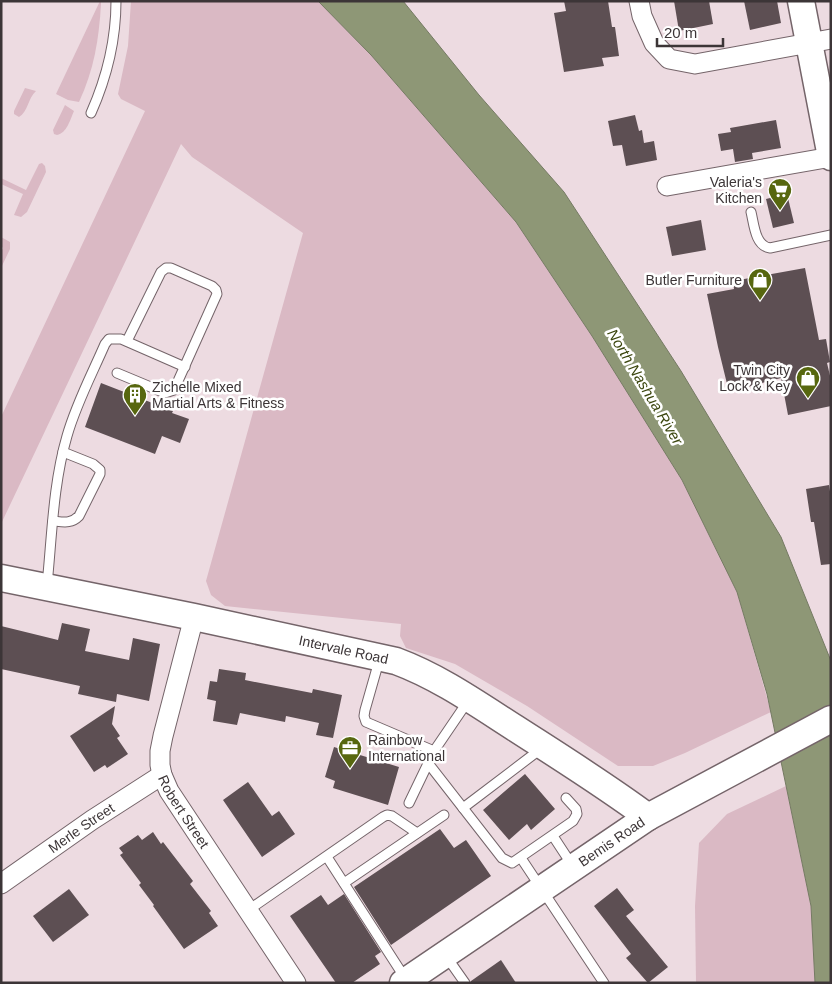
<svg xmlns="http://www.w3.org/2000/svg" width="832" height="984" font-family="Arial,sans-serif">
<rect width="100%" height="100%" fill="#eddbe1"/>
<g fill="#dab9c4">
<path d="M100 1H101V4C99 39 94 70 79 102L68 100 56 94Z"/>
<polygon points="131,1 318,1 371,55 516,222 592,336 682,480 737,592 771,712 685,753 653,766 618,766 527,706 455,664 406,648 400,636 401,624 225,606 211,595 206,581 303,233 192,157 181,144 1,524 1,417 145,111 121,99 118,94 128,46"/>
<path d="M25 88 36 91C28 98 28 112 19 117L14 114V111Z"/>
<path d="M65 105 74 111C70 120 67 133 57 135L54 134 53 130Z"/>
<polygon points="42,163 45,166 46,172 27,212 21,217 14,215 23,194 1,184 1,178 26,190 39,164"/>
<polygon points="1,237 10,242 10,249 1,268 1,252 3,248 1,246"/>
<polygon points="786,786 811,906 815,983 696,983 695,906 699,843 727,814"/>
</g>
<polygon fill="#8e9776" stroke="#757a63" points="318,1 403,1 479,95 564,192 681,371 781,537 831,661 831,983 815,983 811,906 767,694 737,592 682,480 592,336 516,222 371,55"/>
<g fill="#5d4f53">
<polygon points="564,1 608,1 612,27 615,27 619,56 602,58 604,66 564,72 554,13 566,11"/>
<polygon points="674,1 709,1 713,24 679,31"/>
<polygon points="744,1 777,1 781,23 750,30"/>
<polygon points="635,115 639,131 642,130 644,143 654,141 657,160 626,166 622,145 613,146 608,121"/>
<polygon points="776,120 781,148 752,153 753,159 735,162 733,149 721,151 718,134 731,132 730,128"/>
<polygon points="787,194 794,223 773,228 766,199"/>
<polygon points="701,220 706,250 672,256 666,227"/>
<polygon points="805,268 819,340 826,339 830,362 827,363 831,380 831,406 788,415 781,378 729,392 718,347 707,294 734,289 733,281"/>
<polygon points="101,383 173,411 172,413 189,419 180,443 162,436 155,454 85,427"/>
<polygon points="829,485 831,498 831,564 821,565 814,522 811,522 806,489"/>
<polygon points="62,623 90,629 85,651 129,660 133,638 160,644 149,701 117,694 116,702 78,694 80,686 1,669 1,626 58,640"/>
<polygon points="219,669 246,673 245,680 312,693 313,689 342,695 333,738 316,735 319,723 286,716 285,722 240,713 237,725 213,721 216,701 207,699 210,681 217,682"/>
<polygon points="115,706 112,724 120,736 117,738 128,754 107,768 105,765 94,772 70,736"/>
<polygon points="334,747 399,767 388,805 333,788 335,781 325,777"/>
<polygon points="525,774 555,809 531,830 527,824 509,840 483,810"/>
<polygon points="248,782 272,816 279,811 295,834 262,857 223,800"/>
<polygon points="440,829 454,848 466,840 491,876 391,945 354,887"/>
<polygon points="153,832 161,844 163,842 193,881 190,884 211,911 209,913 218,926 184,949 153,906 154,905 139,885 141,883 120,855 123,853 119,848 138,835 142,840"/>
<polygon points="617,888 634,910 626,916 668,967 648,983 626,958 631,954 594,906"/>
<polygon points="69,889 89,915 53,942 33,916"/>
<polygon points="344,894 381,952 375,956 380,964 352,983 336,983 290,916 321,895 328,905"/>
<polygon points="501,960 516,983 471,983 471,981"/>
</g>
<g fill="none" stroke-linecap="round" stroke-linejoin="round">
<g stroke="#746469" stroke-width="11">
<g id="service">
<path d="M91 113C107 77 116 40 116 1"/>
<path d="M751 212C754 224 755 246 770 248L831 235"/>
<polyline points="117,373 165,393 174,390 217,294 216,290 212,286 171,268 166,268 161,272 127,341"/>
<path d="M53 521C64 522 71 524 79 516L100 474V470L93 464 63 452"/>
<path d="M47 585C52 536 53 484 67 436 76 404 92 374 105 344L109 339H121L185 367"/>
<polyline points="379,661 365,710 364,716 366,722 434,751"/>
<polyline points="428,763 502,858 512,863 573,821 577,814 576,809 566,798"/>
<polyline points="409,803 434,751 468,701"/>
<polyline points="463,808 542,748"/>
<polyline points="553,836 572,865"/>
<polyline points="327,857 405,978"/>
<polyline points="521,858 604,983"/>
<polyline points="344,883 444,815"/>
<polyline points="247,911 383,817 387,815 392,816 417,833"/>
<polyline points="446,956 465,983"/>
</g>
</g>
<g stroke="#746469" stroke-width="21">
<g id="minor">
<polyline points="639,1 642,16 654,43 669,59 695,64 831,39"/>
<polyline points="667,186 831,157"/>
<path id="s1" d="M194 617 163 736 160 751V765L162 775 169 791 296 983"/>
<path id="s2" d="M1 884 92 820 162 775"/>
</g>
</g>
<g stroke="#746469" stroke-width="29">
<g id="secondary">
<polyline points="801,1 831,157"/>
<path id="s3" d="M1 578 194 617 396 661C439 677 476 703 515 728 560 757 605 785 648 817"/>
<path id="s4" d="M403 983 648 817 831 719"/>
</g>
</g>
<use href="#service" stroke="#fff" stroke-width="9"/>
<use href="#minor" stroke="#fff" stroke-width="19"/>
<use href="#secondary" stroke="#fff" stroke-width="26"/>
</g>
<defs>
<g id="supermarket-pin" transform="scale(1.25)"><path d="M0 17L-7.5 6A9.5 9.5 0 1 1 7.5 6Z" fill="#57670f" stroke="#fff"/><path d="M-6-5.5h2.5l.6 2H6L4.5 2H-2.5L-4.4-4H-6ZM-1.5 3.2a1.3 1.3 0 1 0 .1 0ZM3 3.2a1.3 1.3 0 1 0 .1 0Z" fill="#fff"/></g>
<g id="shop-pin" transform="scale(1.25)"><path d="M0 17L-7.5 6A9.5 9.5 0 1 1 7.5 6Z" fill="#57670f" stroke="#fff"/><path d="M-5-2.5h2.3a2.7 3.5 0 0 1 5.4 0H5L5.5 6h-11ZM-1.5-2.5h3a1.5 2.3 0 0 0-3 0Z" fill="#fff"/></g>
<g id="building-pin" transform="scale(1.25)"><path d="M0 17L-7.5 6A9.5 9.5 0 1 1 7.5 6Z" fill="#57670f" stroke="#fff"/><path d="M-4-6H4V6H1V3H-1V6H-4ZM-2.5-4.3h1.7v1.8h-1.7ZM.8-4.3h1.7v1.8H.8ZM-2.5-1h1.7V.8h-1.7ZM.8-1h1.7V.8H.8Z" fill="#fff"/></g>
<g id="office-pin" transform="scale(1.25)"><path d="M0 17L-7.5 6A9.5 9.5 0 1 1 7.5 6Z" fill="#57670f" stroke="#fff"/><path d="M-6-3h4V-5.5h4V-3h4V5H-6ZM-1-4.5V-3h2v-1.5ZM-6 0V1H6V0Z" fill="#fff"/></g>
</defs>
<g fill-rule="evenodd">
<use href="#supermarket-pin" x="780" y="190"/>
<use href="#shop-pin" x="760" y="280"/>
<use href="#shop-pin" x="808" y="378"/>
<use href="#building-pin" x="135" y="395"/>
<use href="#office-pin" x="350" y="748"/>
</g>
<g text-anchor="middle" stroke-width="5" stroke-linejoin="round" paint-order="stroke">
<g font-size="14" fill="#3c3537" stroke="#fff" text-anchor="end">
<text x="762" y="187">Valeria's<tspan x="762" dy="16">Kitchen</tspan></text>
<text x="742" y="285">Butler Furniture</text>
<text x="790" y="375">Twin City<tspan x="790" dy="16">Lock &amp; Key</tspan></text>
<text x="152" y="392" text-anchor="start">Zichelle Mixed<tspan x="152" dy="16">Martial Arts &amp; Fitness</tspan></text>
<text x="368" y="745" text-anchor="start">Rainbow<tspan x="368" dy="16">International</tspan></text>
</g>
<g font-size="14" fill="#3c3537" stroke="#fff">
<text dy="5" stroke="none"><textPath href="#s3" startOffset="350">Intervale Road</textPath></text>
<text dy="5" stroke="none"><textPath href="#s1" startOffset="205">Robert Street</textPath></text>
<text dy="5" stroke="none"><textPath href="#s2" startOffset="98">Merle Street</textPath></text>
<text dy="5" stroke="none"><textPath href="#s4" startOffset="252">Bemis Road</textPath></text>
</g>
<g font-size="15" font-style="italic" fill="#3b460e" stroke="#fff">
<text transform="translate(645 387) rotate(59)" y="5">North Nashua River</text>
</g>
</g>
<rect width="832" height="984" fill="none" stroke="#3c3537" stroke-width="5"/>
<path d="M657 38v8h66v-8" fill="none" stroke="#3c3537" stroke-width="2.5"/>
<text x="664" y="38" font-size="15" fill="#3c3537" stroke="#ffffff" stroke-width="4" paint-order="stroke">20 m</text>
</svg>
